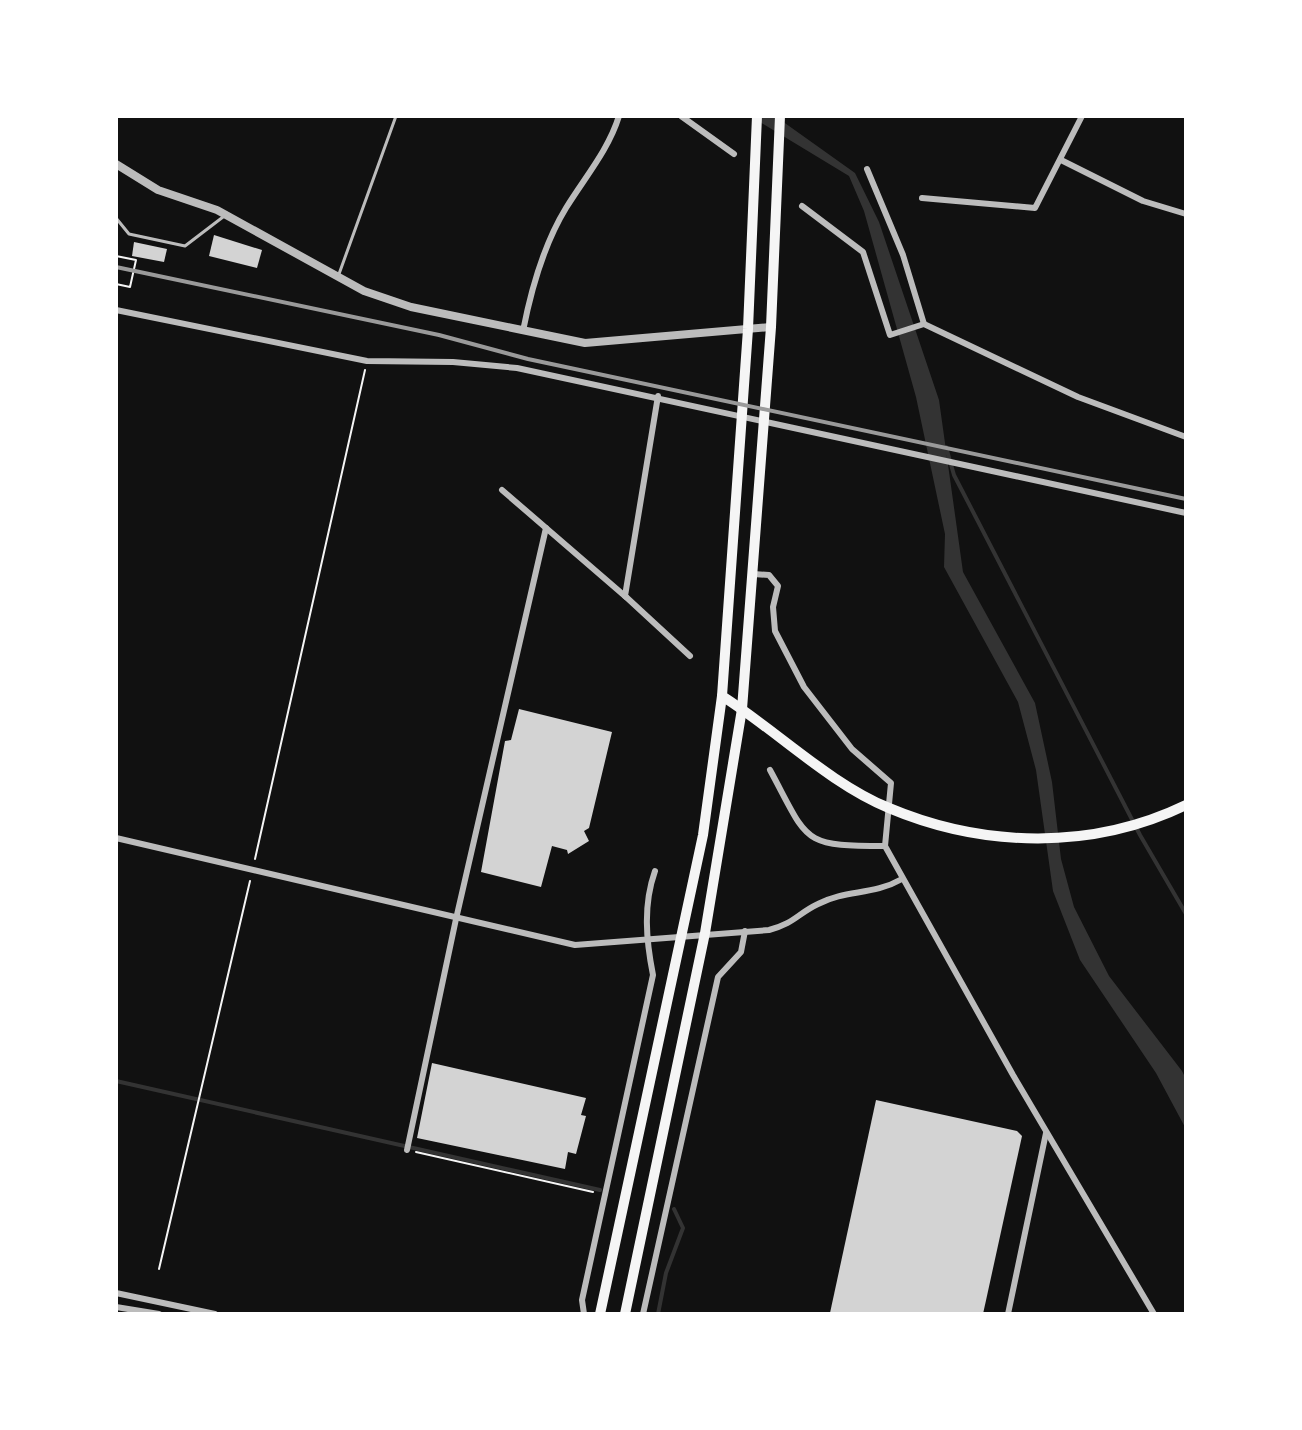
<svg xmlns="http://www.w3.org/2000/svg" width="1302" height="1430" font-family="Rubik,sans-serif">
<rect width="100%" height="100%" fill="#111"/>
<polygon fill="#333" points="750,116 775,116 855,173 879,222 939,400 963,572 1035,703 1052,782 1061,859 1074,907 1109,976 1182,1071 1186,1079 1186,1129 1156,1073 1080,960 1053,891 1036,770 1018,702 944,567 945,534 916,397 864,211 849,176"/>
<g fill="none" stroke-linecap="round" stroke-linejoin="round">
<g stroke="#333" stroke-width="4">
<polyline points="946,447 954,475 1140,835 1186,914"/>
<polyline points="116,1081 600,1190"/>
<polyline points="658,1314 666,1273 683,1228 674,1209"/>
</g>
</g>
<g fill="#d3d3d3">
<polygon points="214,235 262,250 257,268 209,256"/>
<polygon points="134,242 167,249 164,262 132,256"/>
<polygon points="519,709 612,732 589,828 584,831 589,841 568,854 567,850 552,846 541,887 481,872 505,741 511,740"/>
<polygon points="432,1063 586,1098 581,1115 586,1116 576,1154 568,1152 565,1169 417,1138"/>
<polygon points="876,1100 1017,1131 1022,1136 983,1314 830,1313"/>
</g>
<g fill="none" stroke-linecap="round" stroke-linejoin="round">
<g stroke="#f5f5f5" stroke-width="2">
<polyline points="116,256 136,260 130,287 116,284"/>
<polyline points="255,859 365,370"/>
<polyline points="416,1152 593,1192"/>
<polyline points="159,1269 250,881"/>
</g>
<g stroke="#bcbcbc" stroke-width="3">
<polyline points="116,218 129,234 185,246 223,217"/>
<polyline points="339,274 396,116"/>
</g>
<g stroke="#bcbcbc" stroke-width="6">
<polyline points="681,116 734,154"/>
<polyline points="1061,160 1143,201 1186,214"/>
<polyline points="867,169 903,255 924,324"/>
<polyline points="922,198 1035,208 1082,116"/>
<polyline points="802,206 863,252 890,335 924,324 1078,397 1186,437"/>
<polyline points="116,310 367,361 453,362 517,368 1186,513"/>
<path d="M523 331C531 290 544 244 566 208 585 177 608 151 619 116"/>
<polyline points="658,396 625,596 690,656"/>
<polyline points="502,490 626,597"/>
<polyline points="753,574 769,575 778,586 773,607 775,631 804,687 852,749 891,783 885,846 1013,1075 1154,1314"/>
<path d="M770 770C809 842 800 846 885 846"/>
<path d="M116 838 575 945 769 930C795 923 797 914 818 904 847 889 872 896 902 879"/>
<polyline points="407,1150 456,919 546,528"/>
<polyline points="116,1293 215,1314"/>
<polyline points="116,1307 159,1314"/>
<path d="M584 1314 582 1300 653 975C646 940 643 905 655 871"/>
<polyline points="643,1314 718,977 741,952 745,931"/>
<polyline points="1008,1314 1046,1133"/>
</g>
<polyline stroke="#bcbcbc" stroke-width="8" points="116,164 158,190 217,210 364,291 411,307 585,343 771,327"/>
<g stroke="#f5f5f5" stroke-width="10">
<polyline points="600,1314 703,835 722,696"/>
<polyline points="625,1314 705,933 742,709"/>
</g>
<g stroke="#f5f5f5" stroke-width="10">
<path d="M757 116 748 329 722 696C776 730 830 784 889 808 984 848 1093 850 1186 805"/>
<polyline points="742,709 771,327 780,116"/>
</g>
<polyline stroke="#9a9a9a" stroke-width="4" points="116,267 439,335 528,359 1186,499"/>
</g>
<rect width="1302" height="1430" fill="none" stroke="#ffffff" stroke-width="236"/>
</svg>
